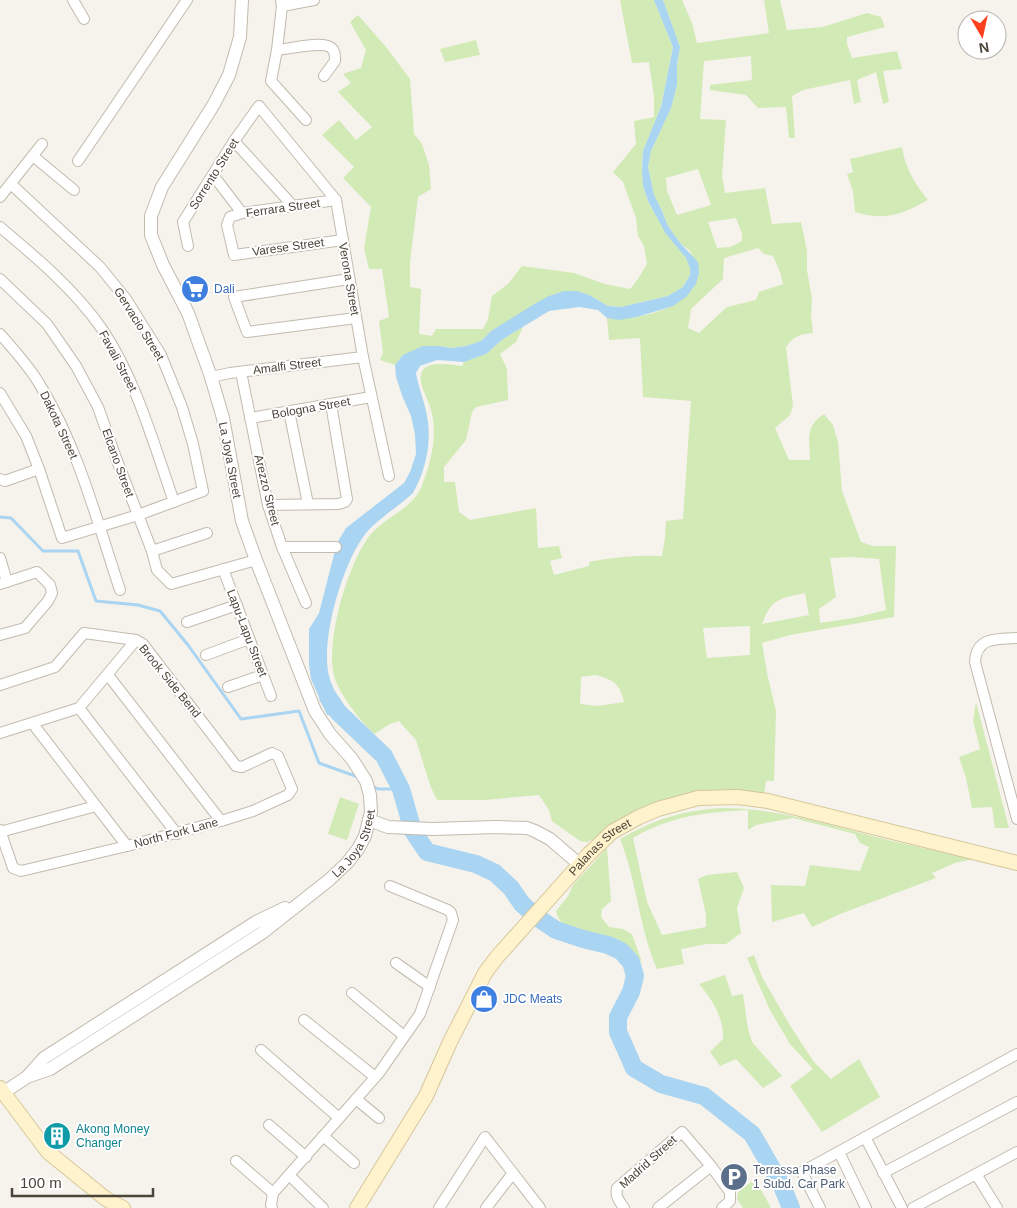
<svg xmlns="http://www.w3.org/2000/svg" width="1017" height="1208" font-family="Arial,sans-serif">
<rect width="100%" height="100%" fill="#f6f3ec"/>
<g fill="#d2eab5" fill-rule="evenodd">
<polygon points="620,0 654,0 673,47 661,107 643,151 642,169 643,186 648,201 655,214 676,246 686,258 690,268 690,275 683,287 668,296 621,307 608,306 589,295 577,291 564,291 491,331 481,341 466,346 451,348 439,346 403,355 395,365 380,360 383,353 379,321 389,317 382,269 369,269 364,248 371,207 343,178 354,167 322,135 339,120 356,140 372,127 338,92 351,83 343,74 361,68 366,50 350,22 358,15 386,47 410,79 414,134 422,144 429,165 431,189 418,197 410,262 410,287 421,289 419,334 432,336 436,329 483,329 488,319 492,296 508,284 522,266 574,273 605,284 630,289 638,279 647,264 644,246 638,236 636,218 623,182 613,172 636,144 634,121 654,117 654,97 649,62 632,63"/>
<path d="M663 0H682L692 23 697 43 769 33 764 0H780L787 30 823 27 867 13 881 17 885 27 847 37V44L852 58 897 51 902 69 883 71 889 102 883 104 876 72 857 80 861 102 854 104 850 80 803 90 792 96 795 138H789L786 107 758 108 746 95 710 90V85L752 80 751 56 704 61 700 119 726 120 722 176 725 193 765 188 772 224 801 222 807 251V270L812 299 811 315 813 333C800 334 794 336 786 347L793 406 790 415 775 428 789 460H810C810 440 804 427 824 414L833 425 838 442 842 491 861 542 873 546H896L894 617 790 635 762 643 767 673 776 711 774 781H766L764 795 643 810 617 821 597 837 587 842 580 841 552 821 549 810 539 795 484 800H437L430 785 416 740 399 721 390 724 374 734C360 720 344 700 336 682 322 649 348 561 371 534 386 517 411 509 421 488 431 463 438 436 431 410 429 401 418 383 421 374 425 359 452 365 462 366L464 362 486 354 503 339 523 327 516 342 500 354 507 369 508 400 476 407 472 412 466 440 444 467V482H455L459 512 470 520 536 508 538 548 559 546 562 558 550 561 554 575 589 566V562C615 557 636 555 662 556L665 538 666 521 683 519 691 401 643 397 640 338 609 340 607 318C621 320 633 318 646 315 672 308 690 300 699 273L690 251 681 244 668 226 662 211 654 195 648 167 651 151 671 108 677 85V64L680 47ZM698 169 711 205 677 215 667 191 666 178ZM736 218 742 234V241L730 247 717 248 708 222ZM758 248 764 254 773 256 780 272 783 284 759 292 756 300 727 307 699 333 688 328 691 309 723 279 724 258ZM850 557 879 559 886 610 853 618 820 623 819 609 836 597 830 558ZM805 593 809 615 762 624C772 598 779 599 805 593ZM750 626V655L707 658 703 628ZM595 675C613 679 620 684 624 702L598 706 580 704 581 677Z"/>
<polygon points="476,40 480,55 445,62 440,49"/>
<path d="M902 147C906 170 914 182 928 200 901 215 885 221 855 212L853 192 847 174 853 172 850 159Z"/>
<polygon points="976,702 1009,828 995,828 992,807 972,808 966,778 959,757 980,749 973,721"/>
<polygon points="340,797 359,804 347,840 328,834"/>
<path d="M721 808C772 808 819 822 868 835 903 844 938 851 973 859L955 863 932 873 936 878 840 914 812 927 804 913 772 922 771 885 805 886 810 865 860 871 869 847 860 843 855 834 793 818 756 825 748 830V810C706 812 670 816 633 838L647 902 662 935 706 927V915L698 879 707 875 737 872 744 888 737 908 741 933 726 944H707L681 949 684 964 657 969C639 928 637 881 620 839 655 819 681 811 721 808Z"/>
<path d="M607 848 611 901 602 909 601 917 609 927 623 929 632 934 643 965C632 942 608 937 584 932 580 931 574 931 569 929 563 927 557 917 556 911L568 896 573 885Z"/>
<polygon points="754,955 762,977 791,1027 814,1062 831,1079 859,1059 880,1097 822,1132 790,1086 813,1069 790,1044 770,1010 747,958"/>
<path d="M725 975 732 996 743 994 748 1029 752 1042 782 1076 763 1088 736 1059 720 1066 710 1052 723 1039C724 1018 712 999 699 984Z"/>
<polygon points="755,1179 770,1206 771,1208 743,1208 737,1199 738,1192"/>
</g>
<path fill="#a9d4f2" d="M654 0H663L680 47 677 64V85L671 108 651 151 648 167 654 195 662 211 668 226 681 244 698 262 699 273 696 284 686 297 673 306 637 317 619 320 607 318 598 310 579 307 549 311 503 339 486 354 464 362 437 360 420 366 416 373C419 390 426 405 428 422 431 446 425 472 413 493 399 506 378 519 366 533 343 562 320 639 329 676 332 690 343 703 351 716L327 715 311 679 309 665V629L319 613 337 543 346 528 404 483 410 472 416 454 415 434 411 416 403 398 396 377 395 365 403 355 423 346H439L451 348 466 346 481 341 491 331 536 303 549 296 564 291H577L589 295 608 306 621 307 668 296 683 287 690 275V268L686 258 666 234 648 201 643 186 642 169 643 151 661 107 673 47Z"/>
<g fill="none" stroke-linecap="round" stroke-linejoin="round">
<g stroke="#a9d4f2" stroke-width="3">
<polyline points="0,517 11,518 43,551 78,551 96,601 138,605 160,611 188,645 241,719 299,711 319,763 358,777"/>
<polyline points="372,786 378,789 401,789"/>
</g>
<polyline stroke="#a9d4f2" stroke-width="18" points="328,697 338,712 384,756 401,789 413,831 427,852 476,864 495,873 511,888 522,904 538,918 556,930 583,939 608,945 621,951 631,962 635,976 631,992 618,1017 618,1032 634,1068 661,1084 704,1096 752,1134 782,1186 791,1208"/>
<g stroke="#c2bbae" stroke-width="12">
<g id="minor">
<polyline points="73,0 84,19"/>
<polyline points="281,0 282,6 277,50 271,81 306,120"/>
<polyline points="282,6 314,0"/>
<path d="M277 50C289 49 320 41 330 47 335 50 335 55 335 61L324 76"/>
<polyline points="234,141 293,206"/>
<polyline points="33,156 74,190"/>
<polyline points="78,161 187,0"/>
<polyline points="213,175 242,213"/>
<polyline points="0,197 42,144"/>
<polyline points="336,200 242,213 230,217 227,225 234,255 343,240"/>
<path d="M0 227C37 258 74 289 102 329 136 379 154 445 174 502"/>
<polyline points="188,246 183,222 234,141 259,106 336,200 363,357 389,476"/>
<polyline points="0,279 47,324 76,366 98,407 116,458 152,551 157,570 171,584 256,560"/>
<polyline points="349,279 234,297 247,332 356,318"/>
<path d="M0 334C14 350 29 366 40 385 78 447 97 521 120 590"/>
<polyline points="241,372 268,505 282,547 306,603"/>
<polyline points="211,377 230,373 363,357"/>
<polyline points="0,393 26,436 39,469 62,538 138,515 203,491 193,444 182,407 161,355 126,299 100,267 11,184"/>
<polyline points="289,411 308,504"/>
<polyline points="250,418 371,397"/>
<polyline points="0,479 5,481 39,469"/>
<polyline points="268,505 338,504 345,502 347,499 331,404"/>
<polyline points="282,547 336,547"/>
<polyline points="152,551 207,533"/>
<polyline points="0,558 7,582"/>
<polyline points="223,569 271,696"/>
<polyline points="0,584 37,572 50,585 52,593 48,601 25,628 0,635"/>
<polyline points="187,622 237,605"/>
<path d="M1017 638C997 639 976 637 975 662L1017 819"/>
<polyline points="206,655 249,639"/>
<polyline points="108,675 221,821"/>
<polyline points="0,685 55,667 84,633 136,640 143,644 236,766 242,767 272,753 278,756 292,789 288,795 253,811 221,821 127,846 21,871 13,868 0,830"/>
<polyline points="228,687 263,675"/>
<polyline points="79,708 177,834"/>
<polyline points="33,724 127,846"/>
<polyline points="0,733 79,708 136,640"/>
<polyline points="0,832 96,806"/>
<polyline points="396,963 430,987"/>
<polyline points="352,993 404,1036"/>
<polyline points="304,1020 375,1077"/>
<polyline points="261,1050 339,1118"/>
<polyline points="356,1099 379,1118"/>
<polyline points="269,1125 306,1157"/>
<polyline points="323,1136 354,1163"/>
<polyline points="865,1137 902,1208"/>
<polyline points="839,1152 866,1208"/>
<polyline points="236,1161 273,1193"/>
<polyline points="883,1173 1017,1102"/>
<polyline points="976,1174 997,1208"/>
<polyline points="289,1175 323,1208"/>
<polyline points="272,1208 271,1205 273,1193 379,1073 420,1014 453,920 451,913 448,910 390,886"/>
<polyline points="439,1208 485,1137 540,1208"/>
<polyline points="486,1208 513,1173"/>
<path d="M624 1208C620 1202 615 1197 617 1188L682 1132 711 1166 730 1192V1201L722 1208"/>
<polyline points="658,1208 711,1166"/>
<polyline points="820,1208 802,1172 1017,1054"/>
<polyline points="913,1208 1017,1152"/>
</g>
</g>
<g stroke="#c2bbae" stroke-width="14">
<g id="tertiary">
<polyline points="369,820 388,827 433,829 496,827 527,828 535,831 550,839 579,864"/>
<polyline points="28,1076 44,1058 256,922 285,908"/>
<path id="s1" d="M3 1093 27 1077 50 1069 262 933 329 880 347 863 358 849 365 836 371 812 370 795 366 781 352 759 330 734 315 711 256 560 242 521 223 418 211 377 188 313 163 265 151 235V216L162 187 214 104 229 75 240 37 242 0"/>
</g>
</g>
<g stroke="#d6c79b" stroke-width="16">
<g id="secondary">
<polyline points="0,1088 48,1152 106,1199 123,1208"/>
<path id="s2" d="M357 1208 426 1096 450 1042 485 973 497 957 589 854 612 832 639 817 658 809 698 798 738 797 768 801 1017 863"/>
</g>
</g>
<use href="#minor" stroke="#fff" stroke-width="10"/>
<use href="#tertiary" stroke="#fff" stroke-width="12"/>
<use href="#secondary" stroke="#fff3cd" stroke-width="14"/>
</g>
<defs>
<g id="supermarket-disc" transform="scale(1.4375)"><circle r="9.5" fill="#3f7fe0" stroke="#fff"/><path d="M-6-5.5h2.5l.6 2H6L4.5 2H-2.5L-4.4-4H-6ZM-1.5 3.2a1.3 1.3 0 1 0 .1 0ZM3 3.2a1.3 1.3 0 1 0 .1 0Z" fill="#fff"/></g>
<g id="shop-disc" transform="scale(1.4375)"><circle r="9.5" fill="#3f7fe0" stroke="#fff"/><path d="M-5-2.5h2.3a2.7 3.5 0 0 1 5.4 0H5L5.5 6h-11ZM-1.5-2.5h3a1.5 2.3 0 0 0-3 0Z" fill="#fff"/></g>
<g id="building-disc" transform="scale(1.4375)"><circle r="9.5" fill="#0f9aa8" stroke="#fff"/><path d="M-4-6H4V6H1V3H-1V6H-4ZM-2.5-4.3h1.7v1.8h-1.7ZM.8-4.3h1.7v1.8H.8ZM-2.5-1h1.7V.8h-1.7ZM.8-1h1.7V.8H.8Z" fill="#fff"/></g>
<g id="parking-disc" transform="scale(1.4375)"><circle r="9.5" fill="#5c6f8a" stroke="#fff"/><path d="M-3.5-5.5H1a3.5 3.5 0 0 1 0 7H-1V5.5H-3.5ZM-1-3.4V-.6H.8a1.4 1.4 0 0 0 0-2.8Z" fill="#fff"/></g>
</defs>
<g fill-rule="evenodd">
<use href="#supermarket-disc" x="195" y="289"/>
<use href="#shop-disc" x="484" y="999"/>
<use href="#building-disc" x="57" y="1136"/>
<use href="#parking-disc" x="734" y="1177"/>
</g>
<g text-anchor="middle" stroke-width="4" stroke-linejoin="round" paint-order="stroke">
<g font-size="12" fill="#4b4439" stroke="#fff">
<text transform="translate(214 174) rotate(-58)" y="4">Sorrento Street</text>
<text transform="translate(283 208) rotate(-8)" y="4">Ferrara Street</text>
<text transform="translate(288 247) rotate(-8)" y="4">Varese Street</text>
<text transform="translate(349 279) rotate(80)" y="4">Verona Street</text>
<text transform="translate(139 324) rotate(58)" y="4">Gervacio Street</text>
<text transform="translate(118 361) rotate(62)" y="4">Favali Street</text>
<text transform="translate(287 366) rotate(-7)" y="4">Amalfi Street</text>
<text transform="translate(311 408) rotate(-10)" y="4">Bologna Street</text>
<text transform="translate(59 425) rotate(65)" y="4">Dakota Street</text>
<text transform="translate(230 460) rotate(79)" y="4">La Joya Street</text>
<text transform="translate(118 463) rotate(70)" y="4">Elcano Street</text>
<text transform="translate(267 490) rotate(76)" y="4">Arezzo Street</text>
<text transform="translate(247 633) rotate(69)" y="4">Lapu-Lapu Street</text>
<text transform="translate(170 681) rotate(51)" y="4">Brook Side Bend</text>
<text transform="translate(176 833) rotate(-15)" y="4">North Fork Lane</text>
<text dy="4" stroke="none"><textPath href="#s1" startOffset="436">La Joya Street</textPath></text>
<text dy="4" stroke="none"><textPath href="#s2" startOffset="439">Palanas Street</textPath></text>
<text transform="translate(648 1162) rotate(-42)" y="4">Madrid Street</text>
</g>
<g font-size="12" fill="#366cbe" stroke="#fff" text-anchor="start">
<text x="214" y="293">Dali</text>
<text x="503" y="1003">JDC Meats</text>
</g>
<g font-size="12" fill="#0d838f" stroke="#fff" text-anchor="start">
<text x="76" y="1133">Akong Money<tspan x="76" dy="14">Changer</tspan></text>
</g>
<g font-size="12" fill="#4e5e75" stroke="#fff" text-anchor="start">
<text x="753" y="1174">Terrassa Phase<tspan x="753" dy="14">1 Subd. Car Park</tspan></text>
</g>
</g>
<g transform="translate(982 35) rotate(171)"><circle r="24" fill="#ffffff" stroke="#b7b4b0"/>
<path d="M0-4L9 19L0 12L-9 19Z" fill="#fc3f1d"/>
<text y="-8" font-size="14" font-weight="bold" text-anchor="middle" fill="#4b4439">N</text>
</g>
<path d="M12 1188v8h141v-8" fill="none" stroke="#4b4439" stroke-width="2.5"/>
<text x="20" y="1188" font-size="15" fill="#4b4439" stroke="#ffffff" stroke-width="4" paint-order="stroke">100 m</text>
</svg>
